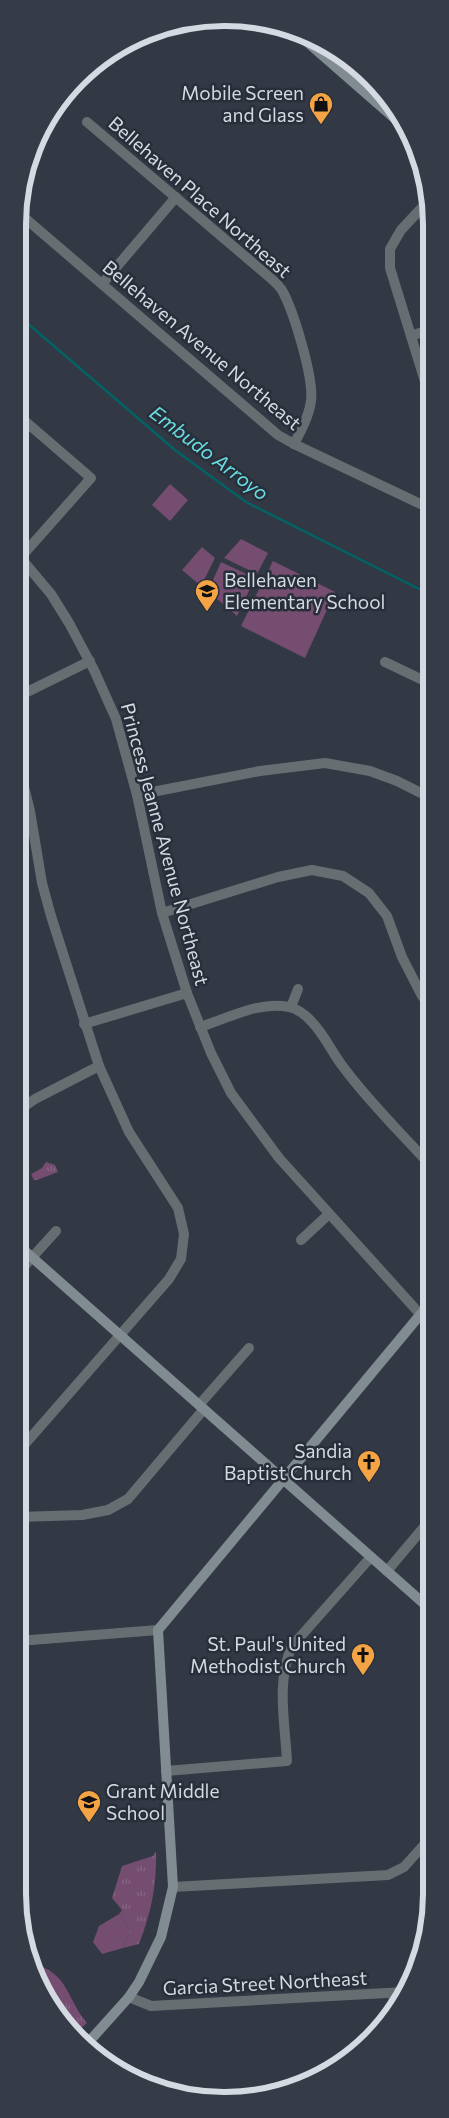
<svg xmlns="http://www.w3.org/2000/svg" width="449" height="2118" font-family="Commissioner,sans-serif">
<defs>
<pattern id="grass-tufts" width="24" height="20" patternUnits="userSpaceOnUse" patternTransform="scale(1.25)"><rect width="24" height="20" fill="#744d71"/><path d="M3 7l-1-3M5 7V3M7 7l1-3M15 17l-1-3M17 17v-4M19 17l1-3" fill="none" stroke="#876685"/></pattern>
</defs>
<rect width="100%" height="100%" fill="#323844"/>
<g fill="url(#grass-tufts)">
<polygon points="46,1162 55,1165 58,1172 37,1180 34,1180 31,1174 42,1168"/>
<path d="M156 1851C157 1885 151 1913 139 1944L123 1948 130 1929 119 1914 122 1910 112 1898 122 1866 153 1856Z"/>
<path d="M32 1964C69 1972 66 1999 87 2023L74 2034 33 1972Z"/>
</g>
<g fill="#744d71">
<polygon points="170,484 188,500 170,521 152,505"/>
<polygon points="241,539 268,553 257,574 224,558"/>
<polygon points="202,547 215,558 201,586 182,570"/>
<polygon points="273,561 335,592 305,658 241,626"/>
<polygon points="221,562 255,578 237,616 208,591"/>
<polygon points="119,1914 130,1929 123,1948 102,1954 93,1942 99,1926"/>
</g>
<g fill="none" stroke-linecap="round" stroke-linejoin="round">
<polyline stroke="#046265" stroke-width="2.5" points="19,316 175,450 246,502 431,595"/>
<g stroke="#676e72" stroke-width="10">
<path d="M87 122 267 275C273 280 280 286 283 292 294 313 314 378 311 401 309 416 301 431 294 444"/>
<polyline points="428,201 401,230 390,249 390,268 431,401"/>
<polyline points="19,213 278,435 294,444 431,509"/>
<polyline points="102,284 176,197"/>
<polyline points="411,336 431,329"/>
<polyline points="19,416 91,478 21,557"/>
<polyline points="19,556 51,594 69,623 94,670 116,719 137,795 162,913 187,993 211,1053 231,1093 279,1158 420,1314"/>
<polyline points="385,662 431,684"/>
<polyline points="19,696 90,661"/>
<polyline points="137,795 260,771 325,763 370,771 397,781 431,798"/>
<polyline points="162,913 278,877 312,870 343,876 369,893 387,916 402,957 422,996 430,1005"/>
<polyline points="291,1007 298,989"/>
<polyline points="84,1024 187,993"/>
<path d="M200 1027C228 1018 259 1001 289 1007 296 1008 306 1015 311 1021 325 1035 332 1053 344 1068 370 1103 401 1133 430 1165"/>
<polyline points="18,1111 35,1099 99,1066"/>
<polyline points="301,1240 329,1214"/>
<polyline points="18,1273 56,1231"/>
<polyline points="199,1405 249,1348"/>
<polyline points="18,1452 169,1279 181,1259 184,1234 178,1208 129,1132 99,1066 51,916 42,883 30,811 19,767"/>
<polyline points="18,1517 82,1515 108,1510 128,1499 204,1409"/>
<polyline points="387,1571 430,1520"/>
<polyline points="18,1617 19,1641"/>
<polyline points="18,1641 158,1630"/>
<path d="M166 1771 287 1761C285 1723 276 1681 292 1646L371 1557"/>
<polyline points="173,1887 388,1875 404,1867 430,1838"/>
<polyline points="393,1993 394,2006"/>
<polyline points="129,1997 151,2006 405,1992"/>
</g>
<g stroke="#818c92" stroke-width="10">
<polyline points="298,34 409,131"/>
<polyline points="18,1245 430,1609"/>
<polyline points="86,2045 129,1997 139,1982 161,1937 173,1887 158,1630 430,1303"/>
</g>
</g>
<defs>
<g id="shop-pin" transform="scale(1.25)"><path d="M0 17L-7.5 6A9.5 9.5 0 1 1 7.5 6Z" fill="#f4a444" stroke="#282e3a"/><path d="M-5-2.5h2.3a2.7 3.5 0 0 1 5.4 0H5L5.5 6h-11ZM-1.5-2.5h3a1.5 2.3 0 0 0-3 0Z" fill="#111"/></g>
<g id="school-pin" transform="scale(1.25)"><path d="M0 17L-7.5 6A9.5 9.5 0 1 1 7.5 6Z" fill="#f4a444" stroke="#282e3a"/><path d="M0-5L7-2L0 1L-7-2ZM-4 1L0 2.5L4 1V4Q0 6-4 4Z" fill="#111"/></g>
<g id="church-pin" transform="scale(1.25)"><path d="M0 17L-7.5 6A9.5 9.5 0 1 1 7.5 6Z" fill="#f4a444" stroke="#282e3a"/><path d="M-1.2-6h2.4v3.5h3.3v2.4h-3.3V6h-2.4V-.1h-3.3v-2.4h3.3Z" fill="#111"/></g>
</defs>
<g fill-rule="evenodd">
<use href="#shop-pin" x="321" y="104"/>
<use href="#school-pin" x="207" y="591"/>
<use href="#church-pin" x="369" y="1462"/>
<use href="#church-pin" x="363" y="1655"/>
<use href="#school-pin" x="89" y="1802"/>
</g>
<g text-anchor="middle" stroke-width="5" stroke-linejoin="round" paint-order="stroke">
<g font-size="19" fill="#d5d9e1" stroke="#282e3a" text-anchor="end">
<text x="304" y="100">Mobile Screen<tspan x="304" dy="22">and Glass</tspan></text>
<text x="224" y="587" text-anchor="start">Bellehaven<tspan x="224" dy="22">Elementary School</tspan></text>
<text x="352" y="1458">Sandia<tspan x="352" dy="22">Baptist Church</tspan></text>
<text x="346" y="1651">St. Paul's United<tspan x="346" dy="22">Methodist Church</tspan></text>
<text x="106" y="1798" text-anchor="start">Grant Middle<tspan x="106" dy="22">School</tspan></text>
</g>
<g font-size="19" fill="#d5d9e1" stroke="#282e3a">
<text transform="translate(200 197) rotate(41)" y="7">Bellehaven Place Northeast</text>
<text transform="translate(202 345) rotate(40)" y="7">Bellehaven Avenue Northeast</text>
<text transform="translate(165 844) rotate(75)" y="7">Princess Jeanne Avenue Northeast</text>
<text transform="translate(265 1983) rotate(-3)" y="7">Garcia Street Northeast</text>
</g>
<g font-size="20" font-style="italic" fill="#68dde1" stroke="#282e3a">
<text transform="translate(209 453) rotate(37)" y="7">Embudo Arroyo</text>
</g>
</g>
<path d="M0 0H449V2118H0ZM224 26H225A198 198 0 0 1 423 224V1894A198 198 0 0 1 225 2092H224A198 198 0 0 1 26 1894V224A198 198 0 0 1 224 26Z" fill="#363c47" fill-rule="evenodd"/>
<path fill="none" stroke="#d5d9e1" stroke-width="6" d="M224 26H225A198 198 0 0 1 423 224V1894A198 198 0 0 1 225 2092H224A198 198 0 0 1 26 1894V224A198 198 0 0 1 224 26Z"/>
</svg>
